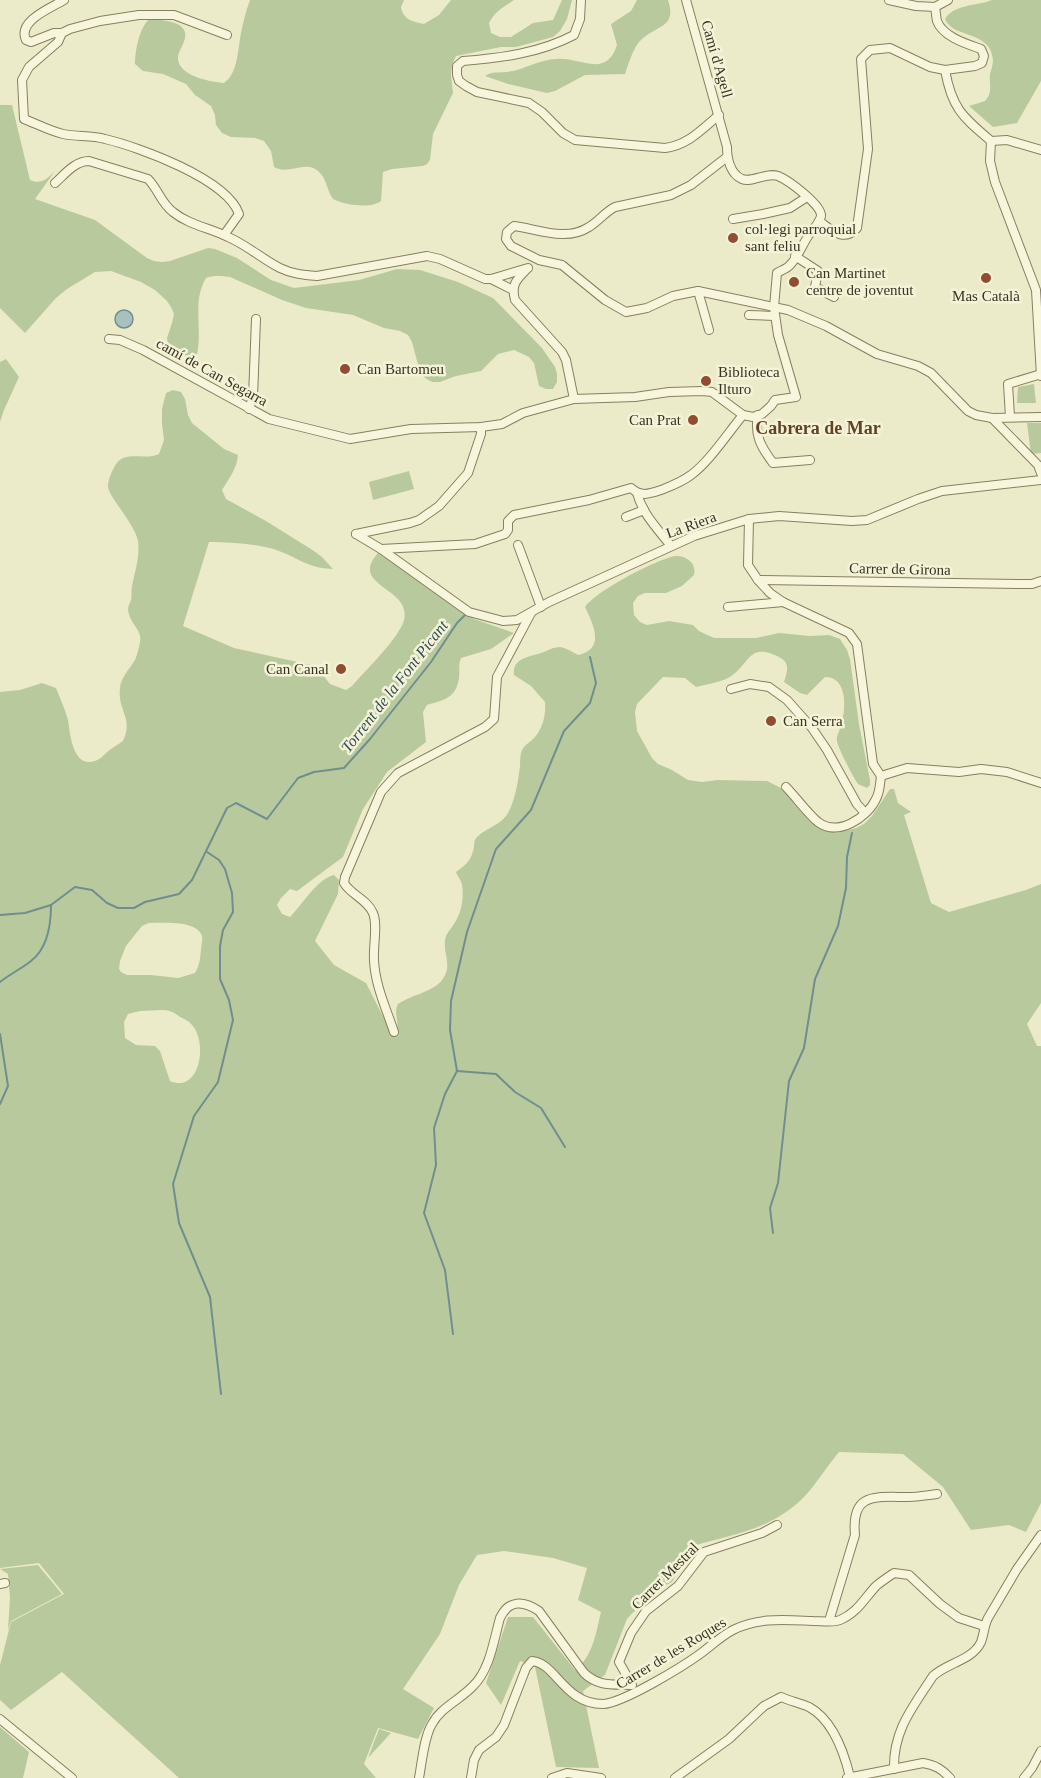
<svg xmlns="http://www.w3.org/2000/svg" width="1041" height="1778" font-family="'Times New Roman',serif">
<rect width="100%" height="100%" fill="#ecebc9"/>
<g fill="#b8ca9d" fill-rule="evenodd">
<path d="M250 0H404L401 7C403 20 414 22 424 24L439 15 451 0H514C504 7 495 11 489 23L491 33 500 37H511L533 23 553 20 562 0H572L567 19 560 31 553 37 516 47H501L456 56 452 65 451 75 453 93 433 134 430 160 427 164 423 166 392 169 383 172 381 201C371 209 344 205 333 199 327 191 327 180 320 173 307 158 289 176 274 167L271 151 264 141 255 138 231 137 222 133 216 125 215 115 211 106 195 95 186 84 163 74 143 71 135 64C135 51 139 29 149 19 159 20 179 20 184 30 189 38 179 49 178 57 177 76 210 82 224 83 238 74 238 48 241 33 243 22 246 11 250 0Z"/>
<path d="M637 0H668C677 27 658 25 642 39 633 47 629 63 625 74L585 75 555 91 547 93 508 84 485 76C492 71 498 73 507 72 524 70 540 59 557 59 580 57 606 79 617 45L611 24 631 11Z"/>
<path d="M992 0H1041V81L1017 123 993 127 969 106 985 101C993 92 989 86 990 74 991 70 993 65 993 60 991 30 953 39 945 19 954 4 977 6 992 0Z"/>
<path d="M0 105H12L30 180C41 185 47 179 55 171L35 199 95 220 147 258 154 261 162 262 170 261 208 248 215 249 237 258 271 280 294 288 359 280 397 269 420 270 458 282 493 298 542 348 555 367 557 374V382L553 389H546L539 386 534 363 529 357 514 350 498 354 481 371 456 376 440 382H432L425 378 420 372 412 342 408 335 400 331 384 328 353 315 306 308 282 300 230 277C221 276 214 275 206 278 191 303 204 332 196 358L180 354 168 345 167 338 172 323 174 314 171 307 167 301 155 290 141 282 111 271 95 272 67 289 56 298 25 333 0 308Z"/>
<polygon points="6,359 19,377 4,410 0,422 0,362"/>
<polygon points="1034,384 1036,403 1017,403 1018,387"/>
<path d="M173 390 181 392 185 399 188 415 192 423 224 449 238 455C237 469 229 478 222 490L226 499 266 521 314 551 322 557 333 569C308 568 300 559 279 551 261 544 229 542 209 542L183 626 234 648 316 666 330 684 346 690 352 686C365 671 400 637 404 620 412 587 348 587 378 553L474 619 514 633 491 649 461 658C458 666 460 671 459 678 456 699 443 700 427 705L423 712 426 742 387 772 363 809 343 857 297 891 290 889 281 898 277 905 282 914 290 917C302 905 317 879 334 875L339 880 338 894 315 941 334 965 366 983 393 1036C403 1023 392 1016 398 1004 411 995 433 992 442 980 453 966 443 954 445 940 446 933 451 929 454 924 462 912 464 897 462 884 461 880 457 876 456 872 463 867 471 861 473 851 475 847 473 843 476 838 484 829 498 826 506 816 513 807 518 784 519 773 521 765 519 758 522 750 525 744 531 742 535 737 543 727 546 715 545 702L531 686 514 675C512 658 529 657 541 653 547 651 553 647 560 647 566 648 573 652 578 655 606 649 593 624 585 607 596 591 655 560 675 556 686 555 697 563 694 575L682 586 666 593H645L638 596 633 603 634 615 640 622 647 625 669 621 693 625 699 631 714 638H756L779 633 810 636 829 635 840 639 847 650 850 659 859 724 870 780V785L867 788C865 787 860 785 858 784 855 781 837 746 837 741 836 736 839 733 840 728 846 712 849 677 825 677L807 695 800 693 784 682C787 672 791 663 779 657 747 641 751 665 728 678 721 682 704 685 696 687L685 678 663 677 637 704 635 712 637 731 652 758 658 764 672 770 688 780 702 782 717 780 767 781 787 791 819 828 836 833 856 828 864 824 872 816 890 789H894L898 803 911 812 904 815 931 903 949 912 1026 890 1041 884V1003L1027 1024 1037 1046H1041V1503L1026 1532 1009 1525 971 1530 943 1487 903 1454 839 1452C827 1466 817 1483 805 1496 773 1529 735 1534 693 1546L672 1582 652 1592 627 1619 605 1675 583 1691 599 1768 556 1767 535 1667 520 1661 501 1705 486 1683 508 1617H533L575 1670C593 1657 596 1632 601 1612L578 1600 587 1568 553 1558 504 1551 477 1555 459 1585 440 1634 403 1689 434 1708 418 1739 378 1728 364 1764 376 1778H179L62 1672 11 1710 0 1700V1665L11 1622 64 1594 39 1563 0 1568V692L20 690 42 683 56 688C60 698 65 709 68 720 70 732 72 764 91 762 100 761 104 754 111 749 115 746 119 744 123 741 134 717 117 711 120 688 121 677 129 670 135 660 137 655 139 648 140 642 143 630 128 622 128 609 128 606 130 603 131 600 132 596 131 591 132 586 135 571 140 557 138 541 135 524 107 495 108 486 108 479 113 469 116 464 126 450 145 461 159 454L164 440 162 424V409L166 393ZM149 923C162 923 197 920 202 936 203 941 201 945 201 950 200 958 200 965 195 973L178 978 151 975H127L121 972 119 969 120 961 126 946 142 926ZM163 1010C170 1010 175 1013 180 1017 184 1019 189 1021 192 1025 208 1042 200 1094 170 1081L160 1051 155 1046 136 1045 125 1038 124 1022 128 1014 140 1011Z"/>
<polygon points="1027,423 1041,423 1041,453 1031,454"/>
<polygon points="409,471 414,489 373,500 369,482"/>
<polygon points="38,1565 62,1594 11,1621 8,1630 10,1598 8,1574 0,1569"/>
<polygon points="0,1727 29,1752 23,1778 0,1778"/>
<polygon points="379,1729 391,1733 368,1758"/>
</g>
<circle fill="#a9c0c0" stroke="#708e8f" stroke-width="1.5" cx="124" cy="319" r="9"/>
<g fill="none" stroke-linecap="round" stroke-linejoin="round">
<g stroke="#708e8f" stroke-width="2">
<polyline points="207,852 219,860 225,869 232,893 233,912 223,930 220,946 220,979 229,1000 233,1020 218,1082 194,1116 173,1184 179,1223 210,1297 221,1394"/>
<polyline points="0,915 25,913 51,905 75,887 92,890 107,903 118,908 134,908 145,902 179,894 192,880 227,808 236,803 267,819 298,778 314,772 344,768 370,739 431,662 457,623 465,615"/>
<path d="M0 982C10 974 21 969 31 961 48 948 51 925 51 905"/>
<polyline points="0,1034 8,1086 0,1104"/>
<polyline points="457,1071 496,1074 515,1092 541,1108 565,1147"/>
<polyline points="773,1233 770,1208 778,1183 789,1081 804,1048 815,979 838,926 846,888 847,857 852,833"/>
<polyline points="453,1334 445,1270 424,1213 436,1165 434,1128 445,1094 457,1071 450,1030 451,1001 467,932 496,849 531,810 564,731 590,703 596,683 590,657"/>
</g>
<g stroke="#877f5f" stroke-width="10">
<g id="street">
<path d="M64 0C51 8 17 21 26 40L31 42 54 33H62L70 29 100 21 139 15H174L227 35"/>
<path d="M581 0 580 19 574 35C540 53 501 58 463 61L457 66V75L459 81 466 86 477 92 529 103 542 112 563 133 575 140 665 148C688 145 701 130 719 115"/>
<polyline points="889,0 916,6 935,7"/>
<polyline points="935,7 948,0"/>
<path d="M62 33 58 42 29 67 22 80 24 119C37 124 50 131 63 134 77 137 91 135 105 139 139 147 227 179 239 214L224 235"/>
<path d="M945 70C952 109 963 117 991 141L1007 140 1041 150"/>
<polyline points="991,141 990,161 995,182 1036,290 1041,376"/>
<path d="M727 157 691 185 671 195 615 207C605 212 599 221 589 227 566 242 538 229 514 226L507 232 506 239 511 246 539 260 562 265 605 300 626 312 647 308 673 296 698 291 788 310 826 326 877 354 918 366 931 373 968 411 976 415 992 418 1041 417"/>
<path d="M55 183C65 174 75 161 89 161L148 179C158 189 161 203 173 212 189 225 210 228 228 237 247 245 262 259 280 268 292 274 304 275 317 276L427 256 440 259 485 279H491L528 268"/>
<polyline points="733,219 763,214 790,208 807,197"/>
<path d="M819 221C832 230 843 243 857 228L868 149 861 59 870 50 890 48 930 67 945 70 975 66 982 63 984 56 981 49C967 44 943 37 937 21 936 17 936 12 935 7"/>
<polyline points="795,256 818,271 815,287 834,297"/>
<path d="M526 270C516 280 511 285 515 300L562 352 566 360 574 399"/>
<polyline points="491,279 513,290"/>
<polyline points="698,291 709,330"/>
<polyline points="749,315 775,316"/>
<path d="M109 339 120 340 143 350 269 419 350 439 411 429 481 427 502 424 523 413 574 399 635 397 669 392 702 391 712 392 743 415 753 417 762 414 771 406 775 400 796 397 778 335 774 307 777 273C780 271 786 269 789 266 798 258 803 242 811 232 815 227 820 222 821 216 822 205 788 180 778 176 766 172 752 183 742 179 730 174 727 158 727 147L686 0"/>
<polyline points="249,409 253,397 256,319"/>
<path d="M758 415C754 435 761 447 773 463L810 460"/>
<polyline points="1010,417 1008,384 1041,374"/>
<polyline points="992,418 1038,465 1041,473"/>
<path d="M637 493C643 515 658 529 671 546"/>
<polyline points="626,517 644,510"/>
<polyline points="749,519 748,565 758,580 770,593 783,602 849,633 857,644 873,764 881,776"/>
<polyline points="356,534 381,549 469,612 503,621 517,620 549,602 694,536 749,519 779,516 852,521 867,520 918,499 942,491 1041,480"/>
<polyline points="356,534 410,523 419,520 439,506 468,473 481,434 481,427"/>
<polyline points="518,545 541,607"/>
<path d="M381 549 475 544 505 534 508 530V521L514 515 589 500 631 488C641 497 649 494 661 490 671 486 682 482 691 475 710 461 727 434 743 415"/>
<polyline points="758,580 1020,584 1032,584 1041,581"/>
<polyline points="728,607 783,602"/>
<polyline points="731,689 750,684 769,687 787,700 812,728 827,750 857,804 865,813"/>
<polyline points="881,776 907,768 959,772 981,769 1007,772 1041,783"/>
<path d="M786 787C795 796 808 814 818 822 838 837 867 818 876 799 880 792 880 783 881 776"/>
<path d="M394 1032C386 1008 375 985 374 960 373 946 378 925 373 913 367 899 351 895 344 883L345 877 381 792 398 773 485 727 494 719 497 677 531 613"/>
<polyline points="0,1584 5,1583"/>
<path d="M829 1621 855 1535C851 1492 875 1497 908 1497 918 1497 928 1495 937 1494"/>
<polyline points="0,1719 72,1778"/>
<path d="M894 1769C893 1730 913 1707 933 1676 947 1663 973 1660 981 1642 984 1634 984 1626 988 1618L1017 1569 1041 1535"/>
<path d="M419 1778C422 1762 424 1737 432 1724 441 1707 460 1700 473 1686 490 1670 494 1639 500 1618 509 1599 524 1601 539 1611L584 1673C599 1687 612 1684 632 1685L619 1662 631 1633 646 1611 678 1586 704 1552 762 1533 777 1525"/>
<path d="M471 1778 474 1760 479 1750 496 1737 504 1725 526 1668 532 1661C556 1663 564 1704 603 1704 623 1703 682 1667 700 1654 710 1647 721 1636 733 1630 758 1617 786 1620 813 1621 822 1621 833 1623 840 1620 857 1613 864 1599 876 1586 882 1581 888 1577 894 1573L909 1575 940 1604 959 1618 984 1626"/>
<polyline points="552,1778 567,1773 601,1778"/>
<path d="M675 1778 729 1739 764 1706 781 1697C790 1701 800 1703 809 1707 833 1720 844 1752 850 1777"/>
<path d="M847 1778 923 1763C935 1765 942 1769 950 1778"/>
<polyline points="1024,1778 1032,1768 1041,1751"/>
</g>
</g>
<use href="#street" stroke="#f7f6dc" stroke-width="8"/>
</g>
<g fill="#924c32" stroke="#f4f3d8" stroke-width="2">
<circle cx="733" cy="238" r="6"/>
<circle cx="986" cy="278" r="6"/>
<circle cx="794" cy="282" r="6"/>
<circle cx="345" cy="369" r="6"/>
<circle cx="706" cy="381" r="6"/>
<circle cx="693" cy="420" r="6"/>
<circle cx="341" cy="669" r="6"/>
<circle cx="771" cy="721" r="6"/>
</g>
<g text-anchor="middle" stroke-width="5" stroke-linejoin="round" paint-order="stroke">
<g font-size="15" fill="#393321" stroke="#f4f3d8">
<text transform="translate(717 59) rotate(74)" y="5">Camí d'Agell</text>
<text transform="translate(212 372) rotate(29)" y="5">camí de Can Segarra</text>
<text transform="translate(691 525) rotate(-20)" y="5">La Riera</text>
<text transform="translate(900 569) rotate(1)" y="5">Carrer de Girona</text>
<text transform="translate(665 1576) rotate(-45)" y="5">Carrer Mestral</text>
<text transform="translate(671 1653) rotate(-31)" y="5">Carrer de les Roques</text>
</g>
<g font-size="15" fill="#393321" stroke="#f4f3d8" text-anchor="start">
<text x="745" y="234">col·legi parroquial<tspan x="745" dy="17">sant feliu</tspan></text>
<text x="806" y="278">Can Martinet<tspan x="806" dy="17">centre de joventut</tspan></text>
<text x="986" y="301" text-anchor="middle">Mas Català</text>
<text x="357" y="374">Can Bartomeu</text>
<text x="718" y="377">Biblioteca<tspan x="718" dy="17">Ilturo</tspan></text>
<text x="681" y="425" text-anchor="end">Can Prat</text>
<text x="329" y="674" text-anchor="end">Can Canal</text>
<text x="783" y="726">Can Serra</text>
</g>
<g font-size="16" font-style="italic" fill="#314f57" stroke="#f4f3d8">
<text transform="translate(394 686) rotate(-52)" y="6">Torrent de la Font Picant</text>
</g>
<g font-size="18" font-weight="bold" fill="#624223" stroke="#f4f3d8">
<text x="818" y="434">Cabrera de Mar</text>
</g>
</g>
</svg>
